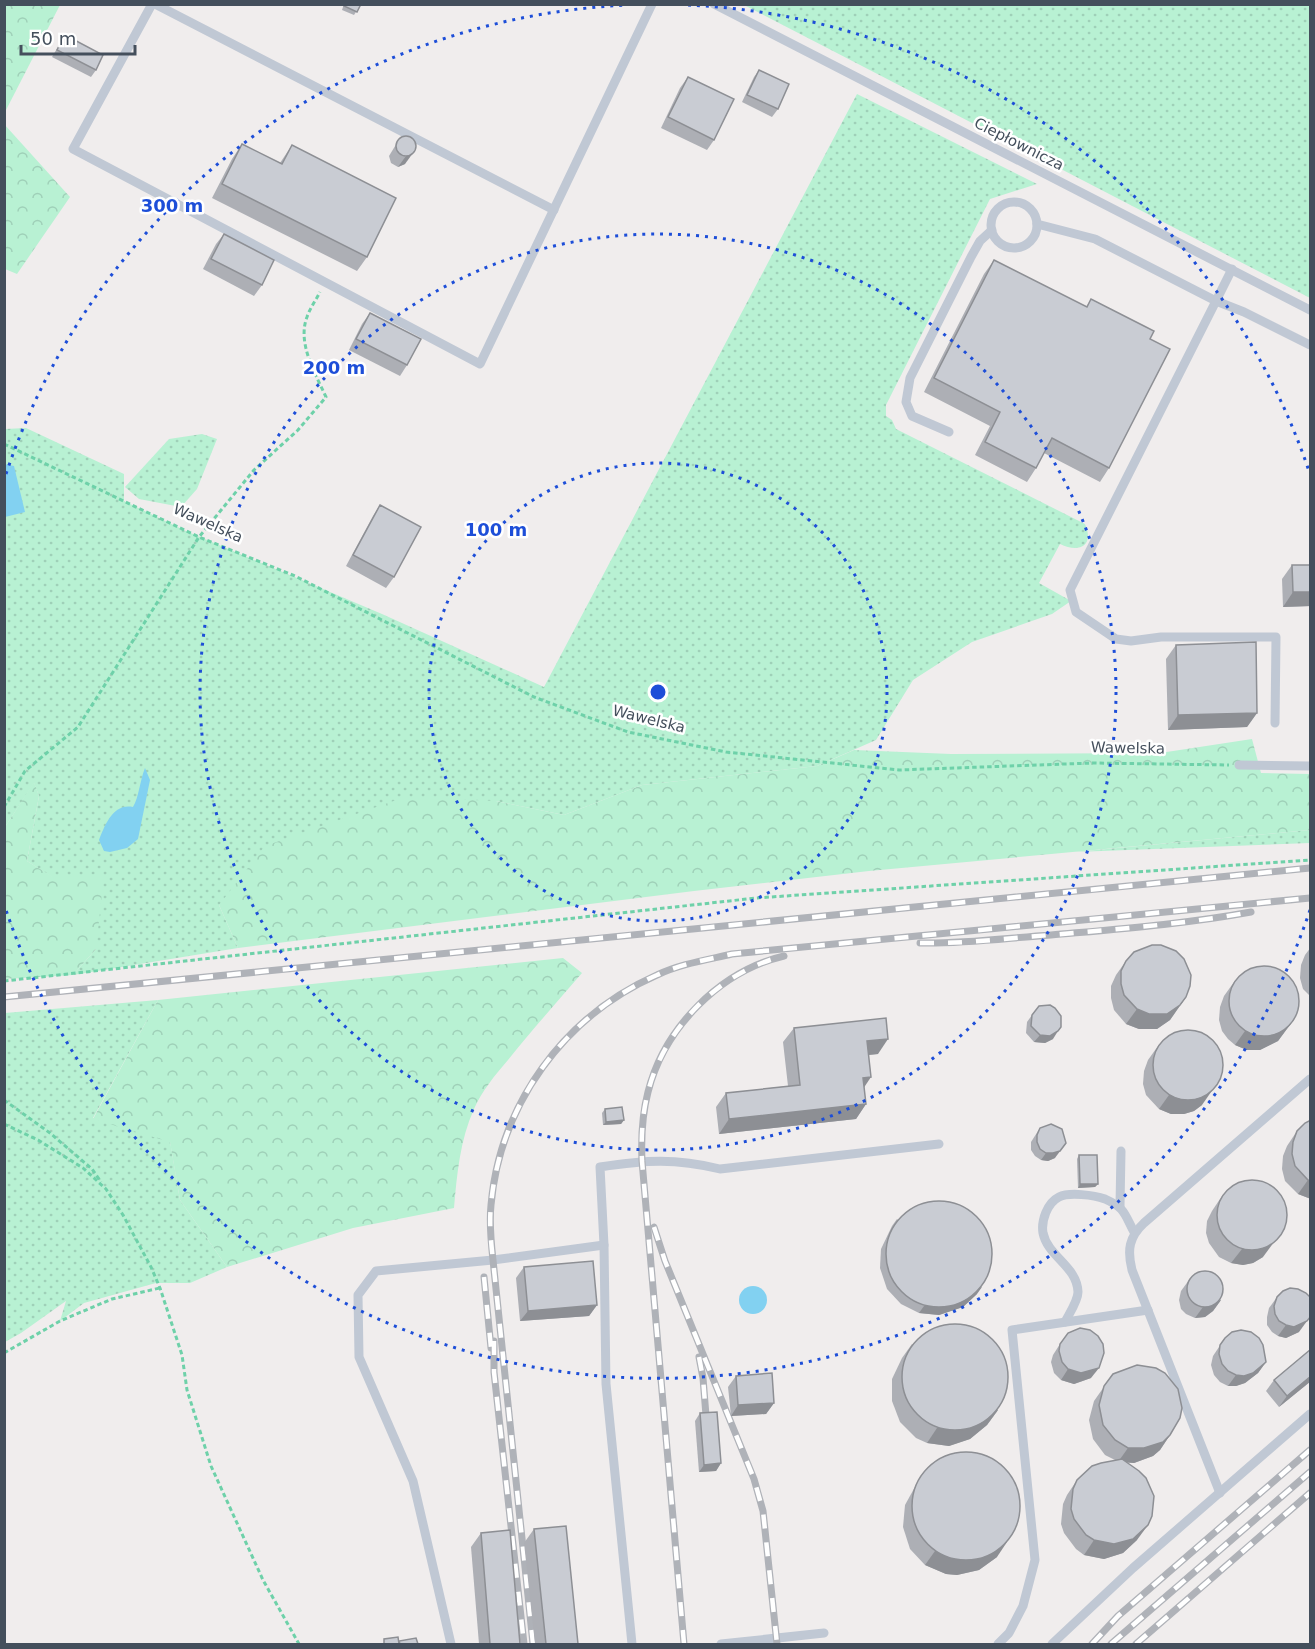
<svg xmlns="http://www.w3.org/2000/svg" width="1315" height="1649" font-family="'DejaVu Sans',sans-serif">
<defs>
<pattern id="grass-dots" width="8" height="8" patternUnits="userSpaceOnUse" patternTransform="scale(1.5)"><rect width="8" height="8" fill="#b8f1d3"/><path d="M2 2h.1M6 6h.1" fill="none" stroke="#9fd0b8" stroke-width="1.8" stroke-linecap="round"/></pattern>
<pattern id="forest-crowns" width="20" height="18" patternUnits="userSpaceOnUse" patternTransform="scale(1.5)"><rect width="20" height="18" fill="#b8f1d3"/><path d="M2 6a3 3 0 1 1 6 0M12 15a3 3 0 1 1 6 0" fill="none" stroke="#9fd0b8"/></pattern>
</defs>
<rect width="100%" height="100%" fill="#f0eded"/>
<g fill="url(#grass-dots)">
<polygon points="744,5 1310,5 1310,298"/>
<path d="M857 94 1037 184 990 199 886 405V416L892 420 896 429 1085 524C1095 547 1078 553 1060 544L1039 583 1071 601 1052 614 972 642 913 680 876 740 817 766 642 785 564 815 496 801 219 905 238 948 73 975 96 949 52 877 27 861 39 796 34 783 5 827V429L26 428 124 474V501L186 531 382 614 544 687Z"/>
<polygon points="202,434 217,439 197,489 181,507 139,499 125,487 169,439"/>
<polygon points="1310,830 1310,843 1075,852"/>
<polygon points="158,1000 93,1118 170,1141 180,1200 227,1267 190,1283 156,1283 84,1303 60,1321 66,1301 21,1333 5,1342 5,1013"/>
</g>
<g fill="url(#forest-crowns)">
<polygon points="5,4 60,5 5,112 4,5"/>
<polygon points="4,124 70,197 17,274 5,269"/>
<polygon points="1252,739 1261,773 1310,774 1310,830 869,871 694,891 238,948 219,905 265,846 405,797 496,801 564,815 642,785 817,766 854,750 951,754 1160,753"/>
<polygon points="34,782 39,796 27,861 53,877 104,874 96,949 73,975 5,979 5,827"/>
<path d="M563 958 582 973C557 1002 532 1030 508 1060 495 1075 482 1091 474 1109 460 1140 457 1174 454 1208L353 1228 227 1267 180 1200 170 1142 93 1119 158 1000Z"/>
</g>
<g fill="#82d1f1">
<polygon points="4,464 14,466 25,512 5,517"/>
<path d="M145 768 150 780 138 839 127 848 110 852 104 851 99 840C105 825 113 803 133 807 139 797 140 780 145 768Z"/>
<circle cx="753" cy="1300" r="14"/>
</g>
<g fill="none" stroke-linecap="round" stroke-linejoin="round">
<g stroke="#6ed1a9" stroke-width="3" stroke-dasharray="4.5 3" stroke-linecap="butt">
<polyline points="4,444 199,537 295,576 534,697 628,732 726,752 899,770 1093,763 1229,765"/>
<path d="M4 807 25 771 78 727 199 537 254 470 298 430 326 397C315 373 297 343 307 317 310 308 316 300 320 292"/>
<polyline points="4,981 756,898 1310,860"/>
<polyline points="4,1100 50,1133 92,1169 101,1182"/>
<polyline points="4,1124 38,1140 83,1168 106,1189 123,1215 151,1267 160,1288 182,1355 187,1390 211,1466 263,1580 299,1644"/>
<polyline points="4,1353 60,1321 112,1299 160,1288"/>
</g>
<g stroke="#c0c8d4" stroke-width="9">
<polyline points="152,4 73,149 480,364 652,4"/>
<polyline points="155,4 554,210"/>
<polyline points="714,4 1310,310"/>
<circle cx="1014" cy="225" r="23"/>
<polyline points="1037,224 1095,239 1216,301 1070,590 1076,612 1116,639 1131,641 1161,637 1276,637 1275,723"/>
<polyline points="1232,269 1216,301 1244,312 1310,345"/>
<polyline points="949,432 912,416 906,402 910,378 971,257 980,241 992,230"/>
<polyline points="1239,765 1310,766"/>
<polyline points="1120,1206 1121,1151"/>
<path d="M1065 1322C1069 1314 1078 1301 1078 1292 1077 1266 1048 1257 1043 1233 1041 1221 1047 1203 1059 1197 1069 1192 1094 1195 1105 1199 1125 1208 1124 1213 1134 1232"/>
<path d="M1220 1493 1132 1270C1127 1250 1129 1237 1144 1223L1310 1079"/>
<polyline points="451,1644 413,1481 359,1357 358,1295 376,1271 493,1260 604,1245"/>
<path d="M632 1644 606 1384 604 1245 600 1167C646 1160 675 1158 720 1169L939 1144"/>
<polyline points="721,1644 824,1633"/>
<polyline points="998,1644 1009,1633 1023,1606 1035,1560 1012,1330 1148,1310"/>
<polyline points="1052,1644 1133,1568 1310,1414"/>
</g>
<g stroke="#afb2b8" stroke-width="7">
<g id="rail">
<path d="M920 943C964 944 1007 938 1051 935 1118 929 1185 924 1251 912"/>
<polyline points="4,997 1310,868"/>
<polyline points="654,1227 665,1261 754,1479 763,1511 777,1644"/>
<polyline points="484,1277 491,1348"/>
<polyline points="494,1341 494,1372 524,1644"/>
<polyline points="699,1357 703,1378 707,1428"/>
<path d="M533 1644 493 1260C491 1242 489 1224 491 1205 500 1104 564 1016 657 975 680 964 706 960 732 954L1310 898"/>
<path d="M684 1644 642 1161C641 1138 642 1115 648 1092 664 1028 720 971 784 956"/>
<polyline points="1092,1644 1118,1616 1310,1450"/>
<polyline points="1111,1644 1310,1472"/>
<polyline points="1136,1644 1310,1493"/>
</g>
</g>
<use href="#rail" stroke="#fff" stroke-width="4.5" stroke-dasharray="14" stroke-linecap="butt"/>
</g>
<g fill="#adafb5">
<polygon points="344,4 361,4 354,15 342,10"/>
<polygon points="65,35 96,70 91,77 52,57"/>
<polygon points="759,70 778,109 772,117 742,102 754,77"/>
<polygon points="688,77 714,140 707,150 661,128 680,88"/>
<polygon points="407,136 405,164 398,167 391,163 389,156 400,138"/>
<polygon points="242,144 280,163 292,145 367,257 357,271 212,198 232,159"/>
<polygon points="224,234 262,285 254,296 203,269 216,244"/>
<polygon points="994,260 1086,307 1091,299 1150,339 1109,468 1100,482 1044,453 1036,468 1027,482 975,455 990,426 924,392 984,274"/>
<polygon points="370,313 407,365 400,376 349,350 362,324"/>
<polygon points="380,505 394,577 386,588 346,566 373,516"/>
<polygon points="1292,565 1311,606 1283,607 1282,579"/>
<polygon points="1176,645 1257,713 1247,727 1168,730 1166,659"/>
<polygon points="1311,947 1311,997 1303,989 1300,978 1301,965 1305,955"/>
<polygon points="1126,961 1186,997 1170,1020 1157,1029 1139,1029 1126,1024 1114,1010 1111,998 1111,986 1116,975"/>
<polygon points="1234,982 1295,1018 1278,1041 1260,1050 1247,1050 1235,1045 1228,1039 1222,1031 1219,1020 1220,1007 1224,996"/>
<polygon points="1032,1015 1053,1039 1045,1043 1034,1042 1026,1033 1027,1022"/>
<polygon points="794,1028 878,1054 869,1055 864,1088 866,1104 856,1119 719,1134 716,1107 726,1093 788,1086 783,1042"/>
<polygon points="1158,1046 1202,1105 1194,1111 1184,1114 1171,1114 1159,1109 1146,1095 1143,1084 1144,1071 1148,1060"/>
<polygon points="605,1109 624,1120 621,1124 603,1125 602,1113"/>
<polygon points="1311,1120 1311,1199 1298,1194 1285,1181 1282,1169 1283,1156 1287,1146 1297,1131"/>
<polygon points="1040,1128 1055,1158 1048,1161 1041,1160 1035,1156 1031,1150 1031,1142"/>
<polygon points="1079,1155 1098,1184 1095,1187 1078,1188 1077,1159"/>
<polygon points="1222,1196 1263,1257 1253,1263 1243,1265 1231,1263 1219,1257 1209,1243 1206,1233 1207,1221 1212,1211"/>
<polygon points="897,1219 977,1294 963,1307 939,1315 919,1313 901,1304 887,1289 880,1268 881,1249 892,1226"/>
<polygon points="524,1267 597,1305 589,1316 520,1321 516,1278"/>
<polygon points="1189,1280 1221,1300 1213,1311 1205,1317 1195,1318 1186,1314 1181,1309 1179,1300 1181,1291"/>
<polygon points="1277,1297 1299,1332 1286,1338 1278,1336 1272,1332 1267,1325 1267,1317 1269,1308"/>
<polygon points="1225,1338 1266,1362 1258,1373 1245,1383 1236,1386 1228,1386 1220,1382 1214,1375 1211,1365 1213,1356"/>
<polygon points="912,1344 998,1410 987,1425 970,1439 949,1446 927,1443 916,1438 900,1422 892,1401 892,1379 902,1358"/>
<polygon points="1060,1344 1091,1378 1074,1384 1061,1380 1054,1373 1051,1362 1053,1355"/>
<polygon points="1311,1349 1311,1381 1279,1407 1266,1391 1274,1380"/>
<polygon points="1113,1374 1170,1435 1160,1450 1153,1456 1134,1463 1126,1462 1137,1540 1123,1553 1104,1559 1084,1555 1076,1549 1064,1533 1061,1524 1063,1504 1067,1495 1077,1480 1115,1460 1105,1455 1093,1439 1089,1420 1094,1401"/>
<polygon points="736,1376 774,1403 766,1414 731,1416 728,1387"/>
<polygon points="700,1413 721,1463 716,1471 699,1472 695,1421"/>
<polygon points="926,1471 997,1557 979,1570 957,1575 946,1574 925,1565 910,1549 903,1527 905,1505 916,1485"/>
<polygon points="534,1529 578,1644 535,1644 524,1543"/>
<polygon points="481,1533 520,1644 479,1644 471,1547"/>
</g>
<g fill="#8d8f94">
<polygon points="413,153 405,164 398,167 406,156"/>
<polygon points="1293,592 1311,592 1311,606 1283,607"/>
<polygon points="1257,713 1247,727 1168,730 1178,715"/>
<polygon points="1186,997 1170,1020 1157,1029 1139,1029 1126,1024 1137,1009"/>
<polygon points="1295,1018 1278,1041 1260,1050 1247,1050 1235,1045 1245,1031"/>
<polygon points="1058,1031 1053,1039 1045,1043 1034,1042 1040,1035"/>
<polygon points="888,1039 878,1054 857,1056 867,1041"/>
<polygon points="871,1077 861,1092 863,1078"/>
<polygon points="1218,1082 1202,1105 1194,1111 1184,1114 1171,1114 1159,1109 1169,1095"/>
<polygon points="866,1104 856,1119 719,1134 729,1119"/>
<polygon points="624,1120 621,1124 603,1125 606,1122"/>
<polygon points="1066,1143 1055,1158 1048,1161 1041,1160 1046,1153"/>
<polygon points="1308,1180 1311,1181 1311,1199 1298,1194"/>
<polygon points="1080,1184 1098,1184 1095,1187 1078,1188"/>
<polygon points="1285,1227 1263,1257 1253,1263 1243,1265 1231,1263 1242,1249"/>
<polygon points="982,1287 977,1294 963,1307 939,1315 919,1313 924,1306"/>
<polygon points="1221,1300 1213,1311 1205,1317 1195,1318 1203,1307"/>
<polygon points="597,1305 589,1316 520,1321 528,1311"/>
<polygon points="1307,1321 1299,1332 1286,1338 1278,1336 1286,1325"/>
<polygon points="1266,1362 1258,1373 1245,1383 1236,1386 1228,1386 1236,1375"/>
<polygon points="1099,1368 1091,1378 1074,1384 1061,1380 1068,1369"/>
<polygon points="1311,1376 1311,1381 1279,1407 1287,1396"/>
<polygon points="774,1403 766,1414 731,1416 738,1405"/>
<polygon points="998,1410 987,1425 970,1439 949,1446 927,1443 937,1428"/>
<polygon points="1170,1435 1160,1450 1153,1456 1134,1463 1118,1462 1128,1448"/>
<polygon points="721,1463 716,1471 699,1472 704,1465"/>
<polygon points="1148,1525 1137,1540 1123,1553 1104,1559 1084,1555 1094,1540"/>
<polygon points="1007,1542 997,1557 979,1570 957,1575 946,1574 925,1565 935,1551"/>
</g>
<g fill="#c9ccd3" stroke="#8d8f94" stroke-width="1.5">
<polygon points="345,4 361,4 357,12 344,6"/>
<polygon points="65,35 103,55 96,70 57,50"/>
<polygon points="759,70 789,84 778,109 747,95"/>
<polygon points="688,77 734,99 714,140 668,117"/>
<circle cx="406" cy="146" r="10"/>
<polygon points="242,144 282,164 292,145 396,198 367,257 222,184"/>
<polygon points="224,234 274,260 262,285 211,259"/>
<polygon points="994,260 1087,307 1091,299 1144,326 1154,331 1150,339 1170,349 1109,468 1052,438 1036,468 985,442 1000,412 934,378"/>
<polygon points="370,313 421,339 407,365 356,339"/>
<polygon points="380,505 421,527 394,577 353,555"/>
<polygon points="1292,565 1311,565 1311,592 1293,592"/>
<polygon points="1256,642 1257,713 1178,715 1176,645"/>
<polygon points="1152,945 1161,945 1176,951 1184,959 1191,975 1190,986 1186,997 1180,1005 1167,1014 1149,1014 1137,1009 1124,995 1121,984 1121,971 1126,961 1134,952"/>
<circle cx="1264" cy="1001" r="35"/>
<polygon points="1050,1005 1055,1008 1061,1016 1061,1027 1058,1031 1050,1036 1040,1035 1031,1026 1032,1015 1039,1006"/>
<polygon points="886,1018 888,1039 867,1041 871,1077 863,1078 866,1104 729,1119 726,1093 800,1085 794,1028"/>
<circle cx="1188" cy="1065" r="35"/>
<polygon points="622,1107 624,1120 606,1122 605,1109"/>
<polygon points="1311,1120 1311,1181 1308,1180 1295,1166 1292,1154 1293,1142 1297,1131 1305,1123"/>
<polygon points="1051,1124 1062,1129 1066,1143 1060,1151 1053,1153 1046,1153 1040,1149 1037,1142 1037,1135 1040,1128"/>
<polygon points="1079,1155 1097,1155 1098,1184 1080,1184"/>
<circle cx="1252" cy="1215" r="35"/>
<circle cx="939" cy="1254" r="53"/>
<polygon points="593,1261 597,1305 528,1311 524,1267"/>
<circle cx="1205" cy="1289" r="18"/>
<polygon points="1290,1288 1298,1289 1306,1293 1311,1298 1311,1316 1307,1321 1294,1327 1286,1325 1279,1321 1275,1314 1274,1306 1277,1297 1283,1291"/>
<circle cx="955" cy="1377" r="53"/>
<polygon points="1080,1328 1090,1330 1098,1336 1103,1344 1104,1353 1099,1368 1081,1373 1068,1369 1062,1362 1059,1351 1060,1344 1068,1333"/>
<polygon points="1241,1330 1251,1332 1259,1338 1263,1345 1266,1362 1253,1373 1244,1376 1236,1375 1228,1371 1222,1364 1219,1354 1220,1345 1225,1338 1232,1332"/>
<polygon points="1311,1349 1311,1376 1287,1396 1274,1380"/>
<polygon points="1137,1365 1156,1368 1165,1373 1178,1389 1182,1408 1180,1418 1170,1435 1163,1442 1144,1448 1128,1448 1115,1440 1103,1425 1099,1405 1104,1386 1113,1374"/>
<polygon points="772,1373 774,1403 738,1405 736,1376"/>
<polygon points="717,1412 721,1463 704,1465 700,1413"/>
<circle cx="966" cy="1506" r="54"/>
<polygon points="1122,1459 1139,1471 1146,1478 1154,1496 1152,1516 1148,1525 1133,1539 1114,1544 1094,1540 1086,1535 1074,1519 1071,1509 1073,1489 1077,1480 1092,1466 1101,1463"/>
<polygon points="566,1526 578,1644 546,1644 534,1529"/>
<polygon points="510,1530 520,1644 490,1644 481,1533"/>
<polygon points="398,1637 399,1644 384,1644 384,1639"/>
<polygon points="416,1638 418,1644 400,1644 399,1641"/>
</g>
<g fill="none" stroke="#1d4ed8" stroke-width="3" stroke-dasharray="3 6">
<circle cx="658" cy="692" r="229"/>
<circle cx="658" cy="692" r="458"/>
<path d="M1310 910A688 688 0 0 1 6 910M6 474A688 688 0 0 1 628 5M688 5A688 688 0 0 1 1310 474"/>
</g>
<g text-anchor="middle" stroke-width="5" stroke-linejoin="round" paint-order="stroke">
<g font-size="15" fill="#444f5c" stroke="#fff">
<text transform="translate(1019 144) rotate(27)" y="5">Ciepłownicza</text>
<text transform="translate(208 523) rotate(24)" y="5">Wawelska</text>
<text transform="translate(649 719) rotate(14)" y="5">Wawelska</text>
<text transform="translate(1128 748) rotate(1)" y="5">Wawelska</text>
</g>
</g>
<circle cx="658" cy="692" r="9" fill="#1d4ed8" stroke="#fff" stroke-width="3"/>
<g font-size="18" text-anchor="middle" font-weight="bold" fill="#1d4ed8" stroke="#fff" stroke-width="5" stroke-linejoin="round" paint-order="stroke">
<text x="172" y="212">300 m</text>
<text x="334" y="374">200 m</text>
<text x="496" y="536">100 m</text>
</g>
<rect width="1315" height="1649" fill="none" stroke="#444f5c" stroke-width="12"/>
<path d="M21 45v9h114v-9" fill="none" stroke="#444f5c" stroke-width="3"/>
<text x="30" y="45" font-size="18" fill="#444f5c" stroke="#ffffff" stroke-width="4.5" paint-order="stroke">50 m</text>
</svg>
